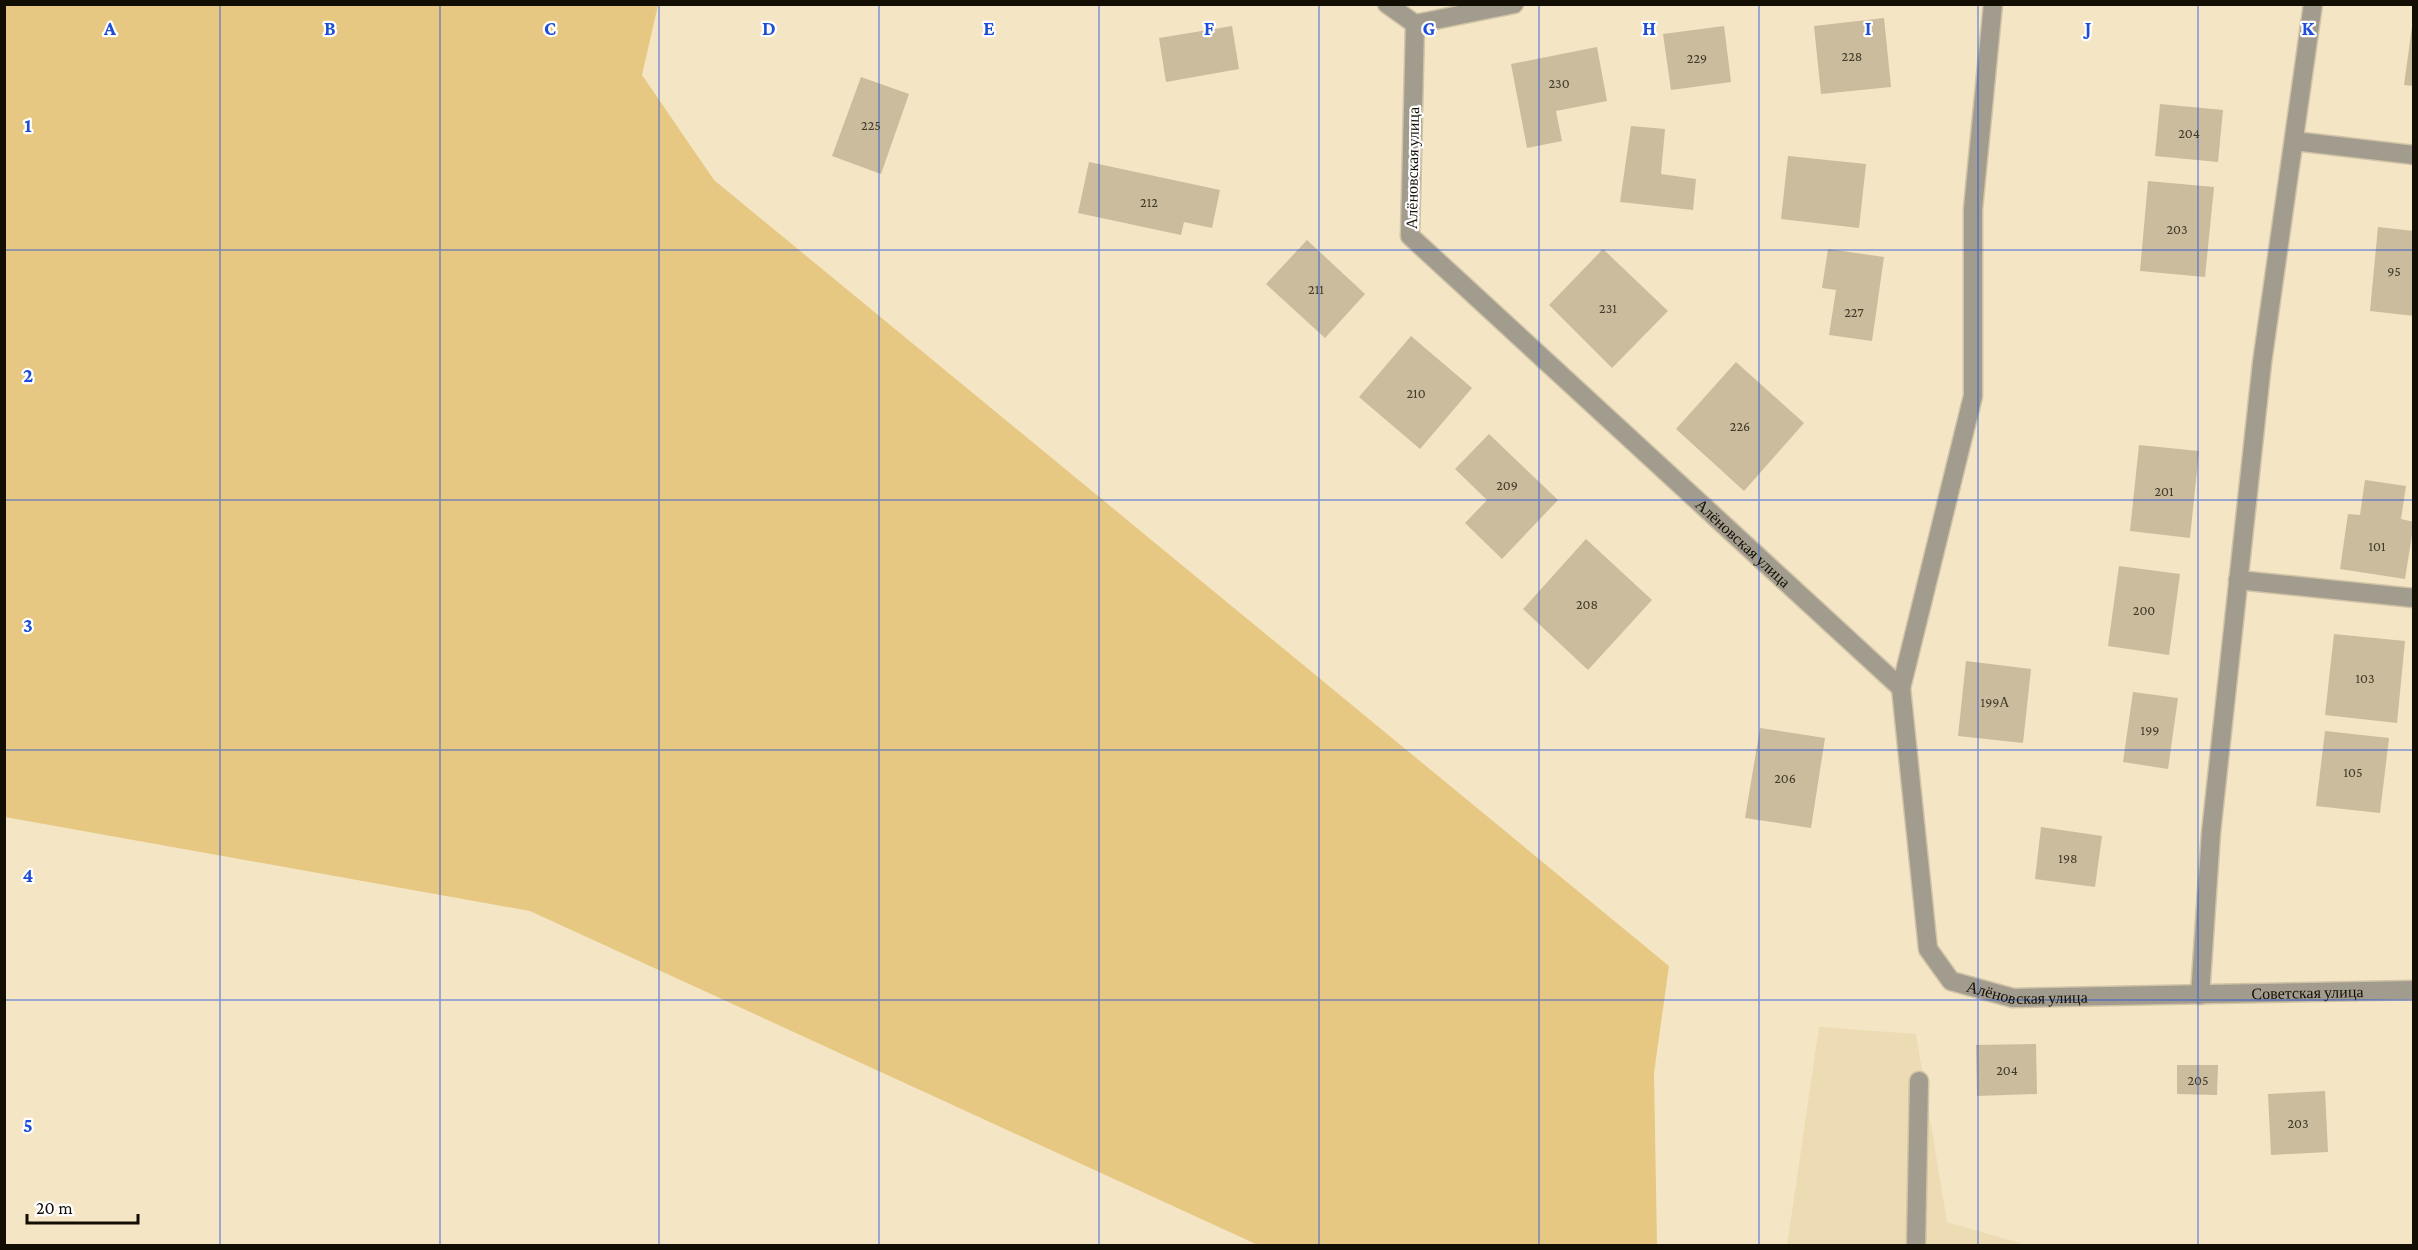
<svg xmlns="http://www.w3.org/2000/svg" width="2418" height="1250" font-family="'Crimson Pro',serif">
<rect width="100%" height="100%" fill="#f4e5c5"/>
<polygon fill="#eddbb3" points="1819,1027 1916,1034 1947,1222 2026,1245 1787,1246"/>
<polygon fill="#e7c882" points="4,5 658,5 642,75 714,180 1669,966 1654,1073 1657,1245 1258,1245 530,911 5,817"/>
<g fill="#cabc9d">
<polygon points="1884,18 1891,87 1821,94 1814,26"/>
<polygon points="1232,26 1239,69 1166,82 1159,38"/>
<polygon points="1724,26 1731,82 1671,90 1663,34"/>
<polygon points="2412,27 2414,27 2414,86 2404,85"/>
<polygon points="1597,47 1607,101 1556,111 1562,141 1527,148 1511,64"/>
<polygon points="861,77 909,94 881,174 832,156"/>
<polygon points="2160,104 2223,110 2218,162 2155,156"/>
<polygon points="1631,126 1665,129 1661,174 1696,179 1693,210 1620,202"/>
<polygon points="1788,156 1866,164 1859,228 1781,219"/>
<polygon points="1089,162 1220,190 1212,228 1184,222 1181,235 1078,213"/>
<polygon points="2148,181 2214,187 2205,277 2140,271"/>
<polygon points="2378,227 2414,231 2414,316 2370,311"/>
<polygon points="1307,240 1365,294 1325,338 1266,284"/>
<polygon points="1603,249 1668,311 1612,368 1549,305"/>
<polygon points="1828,249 1884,257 1872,341 1829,335 1836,290 1822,288"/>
<polygon points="1411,336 1472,388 1420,449 1359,397"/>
<polygon points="1736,362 1804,423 1744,491 1676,429"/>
<polygon points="1489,434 1558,500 1502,559 1465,523 1487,500 1455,469"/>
<polygon points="2139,445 2199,451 2190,538 2130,531"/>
<polygon points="2365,480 2406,486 2401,519 2414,522 2405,579 2340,569 2348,514 2360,515"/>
<polygon points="1586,539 1652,600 1588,670 1523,609"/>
<polygon points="2119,566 2180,574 2169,655 2108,646"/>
<polygon points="2334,634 2405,641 2397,723 2325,715"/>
<polygon points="1966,661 2031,669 2023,743 1958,736"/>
<polygon points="2133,692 2178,698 2168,769 2123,762"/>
<polygon points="1760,728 1825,738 1811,828 1745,818"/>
<polygon points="2325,731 2389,738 2380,813 2316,806"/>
<polygon points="2041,827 2102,836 2095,887 2035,879"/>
<polygon points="2036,1044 2037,1094 1977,1096 1976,1045"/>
<polygon points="2177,1065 2218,1065 2217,1095 2177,1094"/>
<polygon points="2325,1091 2328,1152 2271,1155 2268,1094"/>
</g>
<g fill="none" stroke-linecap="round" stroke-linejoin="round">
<g stroke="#d0c3a6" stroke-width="21">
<g id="minor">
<polyline points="1387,4 1415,24"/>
<path id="s1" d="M1514 4 1415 24 1410 236 1901 688 1928 949 1951 981 2013 998 2414 990"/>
<polyline points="2294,141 2414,155"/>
<polyline points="2238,580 2414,598"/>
<polyline points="1901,688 1973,396 1973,209 1993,4"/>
<polyline points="2200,995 2211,833 2262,363 2313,4"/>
<polyline points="1916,1246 1919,1081"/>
</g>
</g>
<use href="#minor" stroke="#a29c8e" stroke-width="18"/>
</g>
<path fill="none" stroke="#1d4ed8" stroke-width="1.5" stroke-opacity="0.55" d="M220 4V1246M440 4V1246M659 4V1246M879 4V1246M1099 4V1246M1319 4V1246M1539 4V1246M1759 4V1246M1978 4V1246M2198 4V1246M4 250H2414M4 500H2414M4 750H2414M4 1000H2414"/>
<g text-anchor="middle" stroke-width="4.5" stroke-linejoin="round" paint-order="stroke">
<g font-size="14" fill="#413a2a">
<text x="1852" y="61">228</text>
<text x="1697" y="63">229</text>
<text x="1559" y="88">230</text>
<text x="871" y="130">225</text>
<text x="2189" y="138">204</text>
<text x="1149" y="207">212</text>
<text x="2177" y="234">203</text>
<text x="2394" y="276">95</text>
<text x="1316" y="294">211</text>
<text x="1608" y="313">231</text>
<text x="1854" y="317">227</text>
<text x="1416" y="398">210</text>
<text x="1740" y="431">226</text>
<text x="1507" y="490">209</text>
<text x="2164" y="496">201</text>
<text x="2377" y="551">101</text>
<text x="1587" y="609">208</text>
<text x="2144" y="615">200</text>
<text x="2365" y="683">103</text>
<text x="1995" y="707">199А</text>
<text x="2150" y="735">199</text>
<text x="2353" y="777">105</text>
<text x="1785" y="783">206</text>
<text x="2068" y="863">198</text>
<text x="2007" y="1075">204</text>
<text x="2198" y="1085">205</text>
<text x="2298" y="1128">203</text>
</g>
<g font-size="16" fill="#130e04" stroke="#fff">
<text transform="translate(1412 168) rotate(-89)" y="6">Алёновская улица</text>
<text dy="6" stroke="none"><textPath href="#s1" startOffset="766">Алёновская улица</textPath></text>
<text dy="6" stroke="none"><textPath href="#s1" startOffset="1360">Алёновская улица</textPath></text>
<text dy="6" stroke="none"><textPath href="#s1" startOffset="1641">Советская улица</textPath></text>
</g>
</g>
<g font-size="20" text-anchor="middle" font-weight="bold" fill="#1d4ed8" stroke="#fff" stroke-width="4.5" stroke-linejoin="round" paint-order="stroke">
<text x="110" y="35">A</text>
<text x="330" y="35">B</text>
<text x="550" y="35">C</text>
<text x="769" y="35">D</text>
<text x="989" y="35">E</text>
<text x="1209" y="35">F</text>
<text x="1429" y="35">G</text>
<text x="1649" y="35">H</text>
<text x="1868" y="35">I</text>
<text x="2088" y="35">J</text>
<text x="2308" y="35">K</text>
<text x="28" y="132">1</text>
<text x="28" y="382">2</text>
<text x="28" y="632">3</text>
<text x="28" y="882">4</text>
<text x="28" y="1132">5</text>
</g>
<rect width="2418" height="1250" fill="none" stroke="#130e04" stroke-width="12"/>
<path d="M27 1214v9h111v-9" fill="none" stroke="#130e04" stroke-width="3"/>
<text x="36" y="1214" font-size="18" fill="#130e04" stroke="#ffffff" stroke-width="4.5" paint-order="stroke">20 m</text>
</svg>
